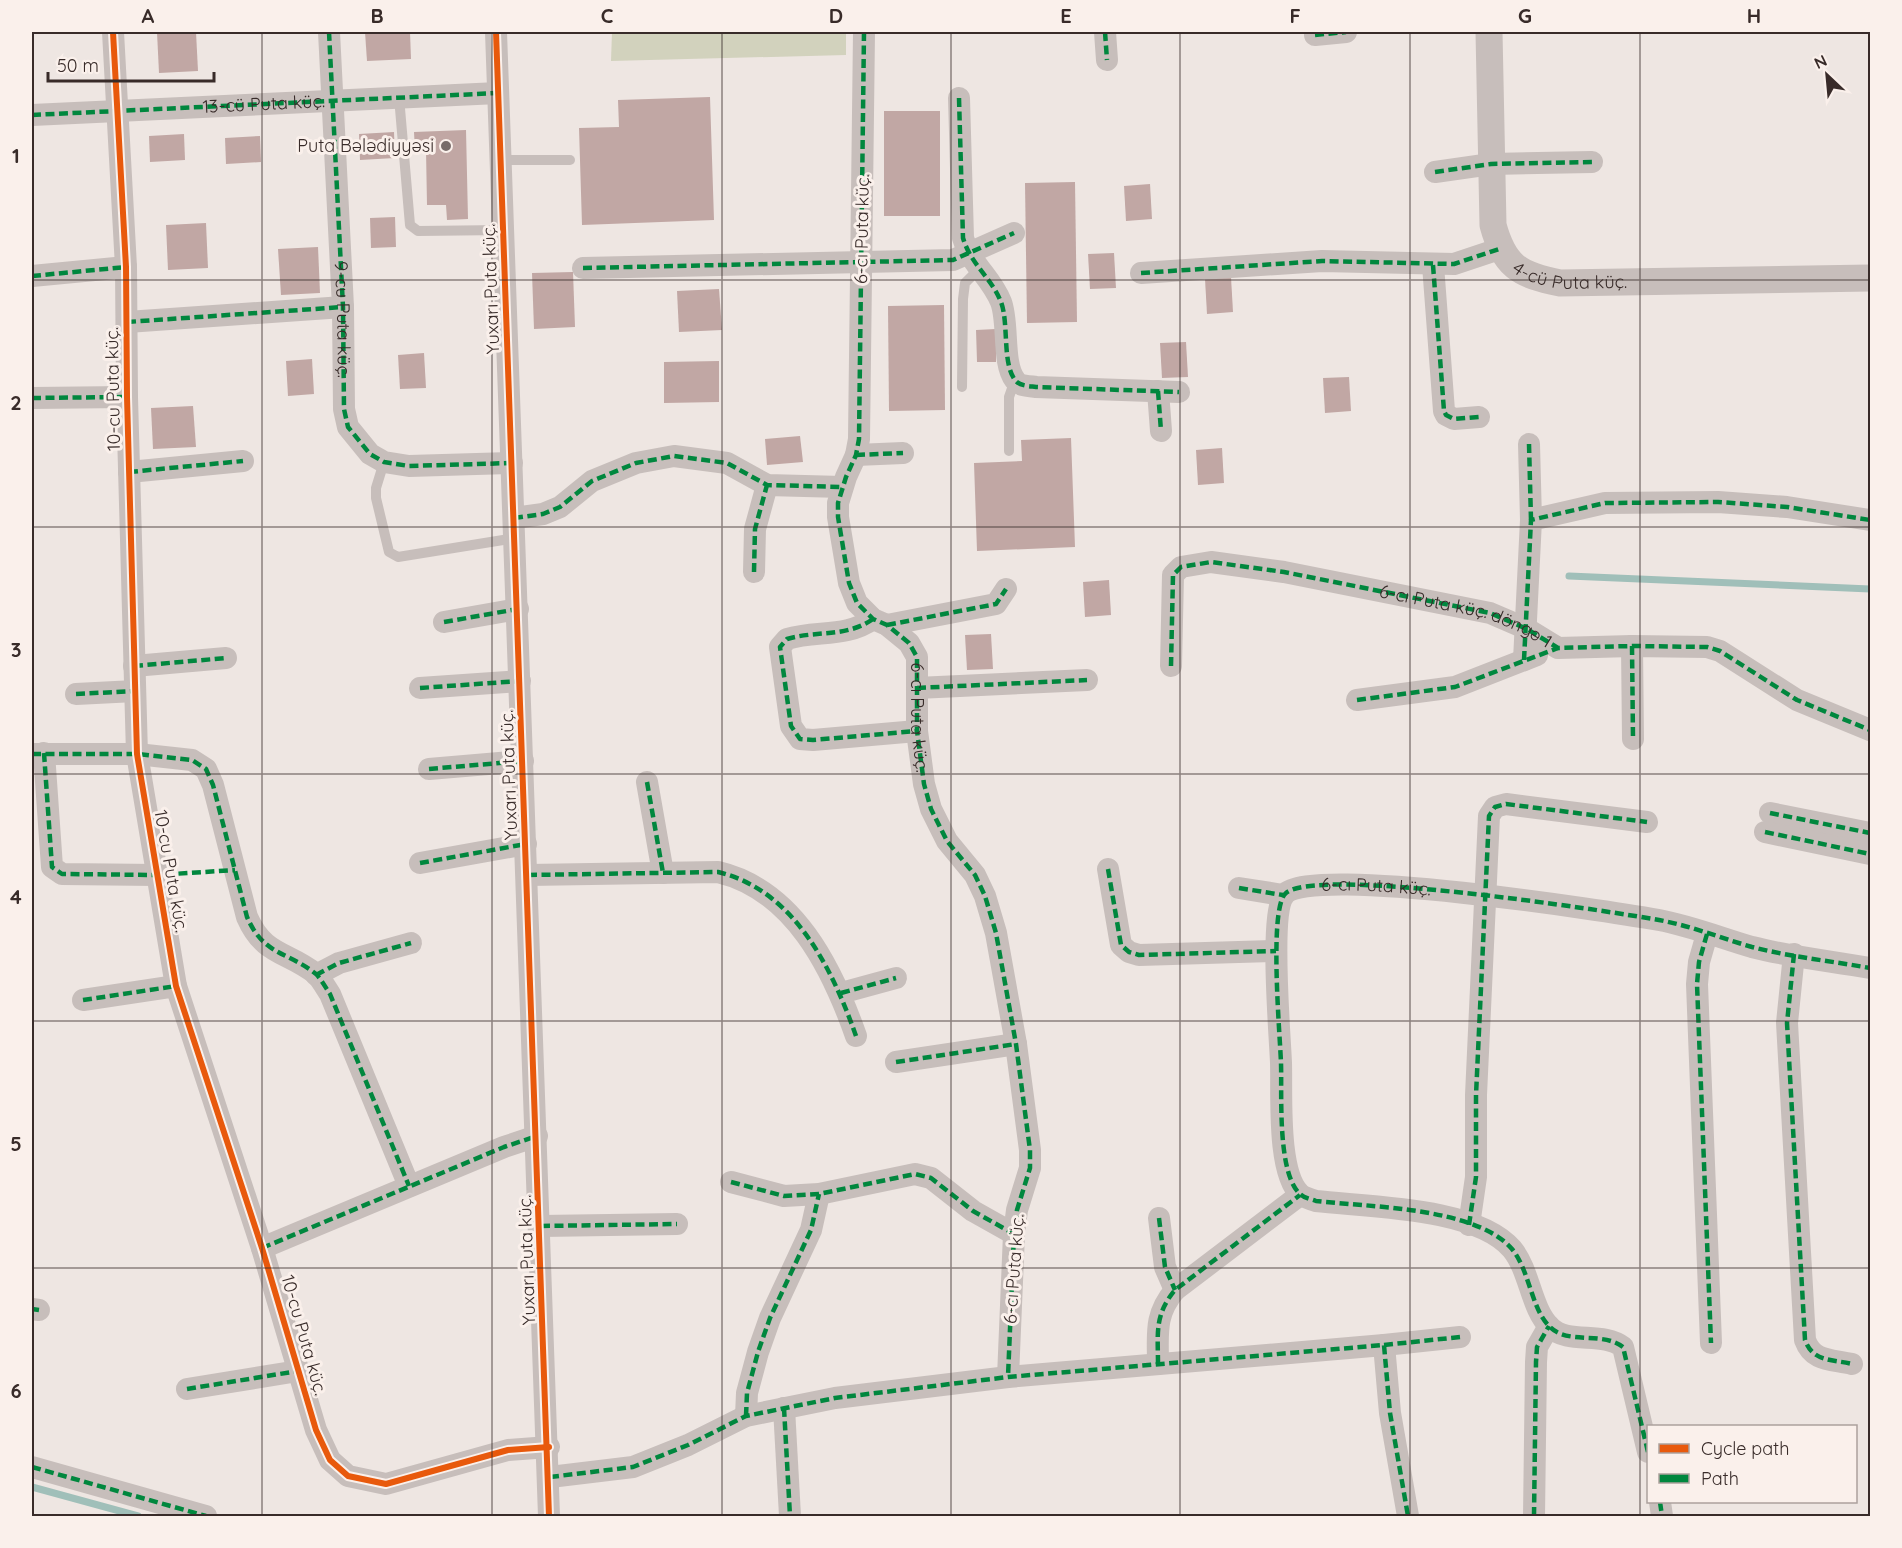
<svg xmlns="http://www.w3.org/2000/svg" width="1902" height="1548" font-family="Quicksand,sans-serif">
<rect width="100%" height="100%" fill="#eee6e2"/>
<polygon fill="#d2d2bd" points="612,32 846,32 846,55 611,61"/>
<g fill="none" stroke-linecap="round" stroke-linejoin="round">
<g stroke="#a0bfb9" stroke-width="7">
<polyline points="1569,576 1870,589"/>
<polyline points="32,1487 138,1516"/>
</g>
</g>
<g fill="#c1a7a4">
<polygon points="157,32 196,32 198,71 159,73"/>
<polygon points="365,32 410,32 411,59 367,61"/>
<polygon points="710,97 714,220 582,225 579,128 619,127 618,100"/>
<rect x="884" y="111" width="56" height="105"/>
<polygon points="466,130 468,219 447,220 446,205 427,205 426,150 415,151 414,132"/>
<polygon points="394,132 395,158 360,160 359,134"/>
<polygon points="184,134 185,160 150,162 149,136"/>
<polygon points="260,136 261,162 226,164 225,138"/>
<polygon points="1075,182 1077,322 1027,323 1025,183"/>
<polygon points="1150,184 1152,219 1126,221 1124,186"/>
<polygon points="395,217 396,247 371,248 370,218"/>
<polygon points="206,223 208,268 168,270 166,225"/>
<polygon points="318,247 320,293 281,295 278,249"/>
<polygon points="1114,253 1116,288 1090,289 1088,254"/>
<polygon points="573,272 575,327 534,329 532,273"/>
<polygon points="1231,277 1233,312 1207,314 1205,279"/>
<polygon points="719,289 722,330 679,332 677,291"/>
<polygon points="944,305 945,410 889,411 888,306"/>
<polygon points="996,329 996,362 977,362 976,330"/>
<polygon points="1186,342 1188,377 1162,378 1160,343"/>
<polygon points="424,353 426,388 400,389 398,355"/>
<polygon points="312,359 314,394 288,396 286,361"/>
<polygon points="719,361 719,402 664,403 664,362"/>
<polygon points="1349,377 1351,411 1325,413 1323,378"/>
<polygon points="193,406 196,447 153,449 151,408"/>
<polygon points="800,436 803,462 767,465 765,439"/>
<polygon points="1071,438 1075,547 977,551 974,463 1022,461 1021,440"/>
<polygon points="1222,448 1224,483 1198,485 1196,450"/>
<polygon points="1109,580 1111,615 1085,617 1083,582"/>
<polygon points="991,634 993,669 967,670 965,635"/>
</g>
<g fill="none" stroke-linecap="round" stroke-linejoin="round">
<g stroke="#c7bebb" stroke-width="10">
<polyline points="399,97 410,225 418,231 503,230"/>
<polyline points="501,160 570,160"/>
<polyline points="962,387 963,299 965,283 978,270"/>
<polyline points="1009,451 1009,397 1015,380"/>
<polyline points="384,462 376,488 376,498 389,552 398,557 515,538"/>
</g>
<g stroke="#c7bebb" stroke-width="22">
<polyline points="113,32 126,267 127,397 137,754 176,986 262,1248 316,1430 330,1460 348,1476 386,1484 508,1450 549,1447"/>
<polyline points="329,32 343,307 344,409 348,427 370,454 384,462 409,466 512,463"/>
<polyline points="496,32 549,1516"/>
<polyline points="864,32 859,439 856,455 846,477 838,503 838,517 849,583 857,603 873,619 887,625 909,643 917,657 917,731 924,784 931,809 947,841 975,875 985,896 996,933 1016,1044 1030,1150 1030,1168 1017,1210 1014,1234 1008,1377"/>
<polyline points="1105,32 1107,60"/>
<polyline points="1315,35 1346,32"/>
<path d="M959 98 963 238C971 265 991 277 1001 302 1009 323 1002 363 1015 380 1019 386 1029 386 1036 387L1179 392"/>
<path id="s1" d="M32 115 498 93"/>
<polyline points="1435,172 1491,164 1592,162"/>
<polyline points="1433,265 1444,411 1446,415 1454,419 1479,417"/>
<polyline points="583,268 953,260 1014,233"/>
<polyline points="1141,273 1322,261 1454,264 1499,249"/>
<polyline points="32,276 126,267"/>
<polyline points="127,322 343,307"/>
<polyline points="1158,391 1161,431"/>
<polyline points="32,398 127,397"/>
<polyline points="1529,444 1531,520"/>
<polyline points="856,455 903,453"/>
<polyline points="129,472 243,461"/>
<polyline points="514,518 543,514 560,507 592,481 636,463 674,456 727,463 767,485 842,487"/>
<polyline points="754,572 755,529 767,485"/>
<path d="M873 619C846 638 817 630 787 639L780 647 791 726 800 739 813 740 917 731"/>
<polyline points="444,622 518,609"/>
<polyline points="887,625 996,604 1006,589"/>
<polyline points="1632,646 1633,739"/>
<polyline points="1524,660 1531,520 1605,503 1718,502 1787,507 1870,520"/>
<polyline points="134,666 226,658"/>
<polyline points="1171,666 1173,575 1181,567 1211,562 1284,572 1490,613 1527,629 1558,648 1632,646 1707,647 1720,651 1797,700 1870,730"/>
<polyline points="420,688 520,681"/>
<polyline points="917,688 1087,680"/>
<polyline points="76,694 135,691"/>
<polyline points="1357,700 1455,687 1537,655"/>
<polyline points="44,753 52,867 62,874 157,875"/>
<path d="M32 754H137L192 760 206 769 213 785 247 917C264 956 287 951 316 974 321 979 326 988 330 994L409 1186"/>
<polyline points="429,769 523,761"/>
<polyline points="647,782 663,873"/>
<polyline points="1770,813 1870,833"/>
<polyline points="1765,832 1870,854"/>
<polyline points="420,863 526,844"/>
<polyline points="1108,869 1121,945 1129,952 1139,955 1276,951"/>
<path d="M528 875 718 872C794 890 832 968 856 1036"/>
<polyline points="1239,888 1283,895"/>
<polyline points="1707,934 1699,962 1697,984 1711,1343"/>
<path d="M1794 954 1787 1023 1805 1340C1813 1362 1831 1359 1852 1364"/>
<polyline points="316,975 339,963 411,943"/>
<polyline points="841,993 896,978"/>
<polyline points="83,1000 176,986"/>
<polyline points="896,1062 1016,1044"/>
<polyline points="731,1182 784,1196 819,1194 915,1174 931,1178 973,1211 1014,1234"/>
<polyline points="1159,1218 1165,1267 1175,1290"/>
<polyline points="1469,1225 1476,1177 1476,1095 1489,816 1495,807 1506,804 1647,822"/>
<polyline points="541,1226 677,1224"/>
<polyline points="262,1248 504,1147 537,1136"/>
<polyline points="32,1309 39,1310"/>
<polyline points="1384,1345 1460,1337"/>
<path d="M1158 1364C1158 1334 1154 1315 1175 1290L1300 1195"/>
<polyline points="187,1389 298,1371"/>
<polyline points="784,1408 790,1516"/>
<polyline points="746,1416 747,1393 758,1352 770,1318 811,1230 819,1194"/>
<path id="s2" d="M1648 1452 1623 1347C1602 1331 1568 1345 1550 1327 1531 1309 1530 1271 1512 1249 1476 1207 1368 1207 1316 1201 1311 1199 1304 1198 1300 1194 1277 1173 1282 1094 1281 1063 1280 1035 1269 911 1285 894 1311 865 1608 911 1659 920 1691 926 1721 938 1752 947 1791 957 1831 961 1870 968"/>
<polyline points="32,1467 206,1516"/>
<polyline points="550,1477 633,1467 688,1445 746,1416 835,1398 1008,1377 1384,1345 1390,1413 1408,1516"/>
<polyline points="1660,1502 1662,1516"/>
<polyline points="1534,1516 1536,1362 1537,1347 1549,1326"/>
</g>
<path stroke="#c7bebb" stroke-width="27" id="s3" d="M1489 32 1493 225C1504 266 1519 275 1560 283L1870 278"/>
<g stroke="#00873e" stroke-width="4.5" stroke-dasharray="9 4.5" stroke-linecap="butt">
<path id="s4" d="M329 32 343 307 344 409 348 427 370 454 384 462 409 466 512 463"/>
<path id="s5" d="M864 32 859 439 856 455 846 477 838 503V517L849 583 857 603 873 619 887 625 909 643 917 657V731L924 784 931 809 947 841 975 875 985 896 996 933 1016 1044 1030 1150V1168L1017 1210 1014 1234 1008 1377"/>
<polyline points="1105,32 1107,60"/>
<polyline points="1315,35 1346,32"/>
<path d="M959 98 963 238C971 265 991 277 1001 302 1009 323 1002 363 1015 380 1019 386 1029 386 1036 387L1179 392"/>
<polyline points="32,115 498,93"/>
<polyline points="1435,172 1491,164 1592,162"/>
<polyline points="1433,265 1444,411 1446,415 1454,419 1479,417"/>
<polyline points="583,268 953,260 1014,233"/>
<polyline points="1141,273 1322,261 1454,264 1499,249"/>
<polyline points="32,276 126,267"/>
<polyline points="127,322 343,307"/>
<polyline points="1158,391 1161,431"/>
<polyline points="32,398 127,397"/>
<polyline points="1529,444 1531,520"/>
<polyline points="856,455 903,453"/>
<polyline points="129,472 243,461"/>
<polyline points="514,518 543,514 560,507 592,481 636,463 674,456 727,463 767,485 842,487"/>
<polyline points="754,572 755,529 767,485"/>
<path d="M873 619C846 638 817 630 787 639L780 647 791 726 800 739 813 740 917 731"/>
<polyline points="444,622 518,609"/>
<polyline points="887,625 996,604 1006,589"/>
<polyline points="1632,646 1633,739"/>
<polyline points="1524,660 1531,520 1605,503 1718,502 1787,507 1870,520"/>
<polyline points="134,666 226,658"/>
<path id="s6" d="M1171 666 1173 575 1181 567 1211 562 1284 572 1490 613 1527 629 1558 648 1632 646 1707 647 1720 651 1797 700 1870 730"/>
<polyline points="420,688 520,681"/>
<polyline points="917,688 1087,680"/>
<polyline points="76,694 135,691"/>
<polyline points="1357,700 1455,687 1558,648"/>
<polyline points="44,753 52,867 62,874 157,875 235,870"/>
<path d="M32 754H137L192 760 206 769 213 785 247 917C264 956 287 951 316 974 321 979 326 988 330 994L409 1186"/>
<polyline points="429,769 523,761"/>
<polyline points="647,782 663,873"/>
<polyline points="1770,813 1870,833"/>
<polyline points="1765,832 1870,854"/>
<polyline points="420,863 526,844"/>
<polyline points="1108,869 1121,945 1129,952 1139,955 1276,951"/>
<path d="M528 875 718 872C794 890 832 968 856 1036"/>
<polyline points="1239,888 1283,895"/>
<polyline points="1707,934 1699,962 1697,984 1711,1343"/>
<path d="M1794 954 1787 1023 1805 1340C1813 1362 1831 1359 1852 1364"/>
<polyline points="316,975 339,963 411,943"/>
<polyline points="841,993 896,978"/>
<polyline points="83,1000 176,986"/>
<polyline points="896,1062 1016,1044"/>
<polyline points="731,1182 784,1196 819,1194 915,1174 931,1178 973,1211 1014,1234"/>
<polyline points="1159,1218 1165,1267 1175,1290"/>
<polyline points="1469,1225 1476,1177 1476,1095 1489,816 1495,807 1506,804 1647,822"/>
<polyline points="541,1226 677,1224"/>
<polyline points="262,1248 504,1147 537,1136"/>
<polyline points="32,1309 39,1310"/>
<polyline points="1384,1345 1460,1337"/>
<path d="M1158 1364C1158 1334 1154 1315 1175 1290L1300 1195"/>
<polyline points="187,1389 298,1371"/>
<polyline points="784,1408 790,1516"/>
<polyline points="746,1416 747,1393 758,1352 770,1318 811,1230 819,1194"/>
<path d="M1648 1452 1623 1347C1602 1331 1568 1345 1550 1327 1531 1309 1530 1271 1512 1249 1476 1207 1368 1207 1316 1201 1311 1199 1304 1198 1300 1194 1277 1173 1282 1094 1281 1063 1280 1035 1269 911 1285 894 1311 865 1608 911 1659 920 1691 926 1721 938 1752 947 1791 957 1831 961 1870 968"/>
<polyline points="32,1467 206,1516"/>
<polyline points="550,1477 633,1467 688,1445 746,1416 835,1398 1008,1377 1384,1345 1390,1413 1408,1516"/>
<polyline points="1660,1502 1662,1516"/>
<polyline points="1534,1516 1536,1362 1537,1347 1549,1326"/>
</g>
<g stroke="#faf0eb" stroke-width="10">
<g id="cycleway">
<polyline points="113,32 126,267 127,397 137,754 176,986 262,1248 316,1430 330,1460 348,1476 386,1484 508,1450 549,1447"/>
<polyline points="496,32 549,1516"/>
</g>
</g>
<use href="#cycleway" stroke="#e8590c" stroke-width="6"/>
</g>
<path fill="none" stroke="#382b29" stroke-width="1.5" stroke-opacity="0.55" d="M262 32V1516M492 32V1516M722 32V1516M951 32V1516M1180 32V1516M1410 32V1516M1640 32V1516M32 280H1870M32 527H1870M32 774H1870M32 1021H1870M32 1268H1870"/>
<circle fill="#786c6a" stroke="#faf0eb" stroke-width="2" cx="446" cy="146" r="6"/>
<g text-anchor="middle" stroke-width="6" stroke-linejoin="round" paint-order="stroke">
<g font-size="18" fill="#382b29" stroke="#faf0eb">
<text dy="6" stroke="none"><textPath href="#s1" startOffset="232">13-cü Puta küç.</textPath></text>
<text transform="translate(862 229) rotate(-89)" y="6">6-cı Puta küç.</text>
<text dy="6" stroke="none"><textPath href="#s3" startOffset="298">4-cü Puta küç.</textPath></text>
<text transform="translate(491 289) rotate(-92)" y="6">Yuxarı Puta küç.</text>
<text dy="6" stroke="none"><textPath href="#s4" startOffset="288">9-cu Puta küç.</textPath></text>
<text transform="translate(113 389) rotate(-91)" y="6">10-cu Puta küç.</text>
<text dy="6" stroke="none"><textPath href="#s6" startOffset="394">6-cı Puta küç. döngə 1</textPath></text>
<text dy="6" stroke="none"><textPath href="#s5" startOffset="720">6-cı Puta küç.</textPath></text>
<text transform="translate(509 775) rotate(-92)" y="6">Yuxarı Puta küç.</text>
<text transform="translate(171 871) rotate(80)" y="6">10-cu Puta küç.</text>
<text dy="6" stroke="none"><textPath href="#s2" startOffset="894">6-cı Puta küç.</textPath></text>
<text transform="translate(527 1260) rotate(-92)" y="6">Yuxarı Puta küç.</text>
<text transform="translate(1014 1269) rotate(-86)" y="6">6-cı Puta küç.</text>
<text transform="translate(304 1335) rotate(74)" y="6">10-cu Puta küç.</text>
</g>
<g font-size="18" fill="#382b29" stroke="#faf0eb" text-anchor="end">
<text x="434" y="152">Puta Bələdiyyəsi</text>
</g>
</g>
<rect width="1902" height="1548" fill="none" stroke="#faf0eb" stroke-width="66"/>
<rect x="1647" y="1425" width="210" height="78" fill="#faf0eb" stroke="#aca19d" stroke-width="1.5"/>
<rect x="1659" y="1444" width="30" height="9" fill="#e8590c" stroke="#aca19d" stroke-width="1.5"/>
<text x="1701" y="1455" font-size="18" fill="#382b29">Cycle path</text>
<rect x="1659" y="1474" width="30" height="9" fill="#00873e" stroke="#aca19d" stroke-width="1.5"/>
<text x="1701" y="1485" font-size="18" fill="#382b29">Path</text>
<g transform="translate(1827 75) rotate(334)" stroke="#faf0eb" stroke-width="4.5" paint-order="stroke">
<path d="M0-4.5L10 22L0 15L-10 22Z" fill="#382b29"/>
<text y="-9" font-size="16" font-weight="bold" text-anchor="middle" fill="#382b29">N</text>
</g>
<path d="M48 72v9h166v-9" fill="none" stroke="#382b29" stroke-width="3"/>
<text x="57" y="72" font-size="18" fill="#382b29" stroke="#faf0eb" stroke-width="4.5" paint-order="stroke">50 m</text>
<rect x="33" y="33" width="1836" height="1482" fill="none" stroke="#382b29" stroke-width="2"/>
<g font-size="20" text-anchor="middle" font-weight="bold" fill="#382b29">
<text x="148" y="23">A</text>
<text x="377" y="23">B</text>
<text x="607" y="23">C</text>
<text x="836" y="23">D</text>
<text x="1066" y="23">E</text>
<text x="1295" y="23">F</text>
<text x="1525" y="23">G</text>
<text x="1754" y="23">H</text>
<text x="16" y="163">1</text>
<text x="16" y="410">2</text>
<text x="16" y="657">3</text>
<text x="16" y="904">4</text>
<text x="16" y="1151">5</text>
<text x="16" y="1398">6</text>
</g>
</svg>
